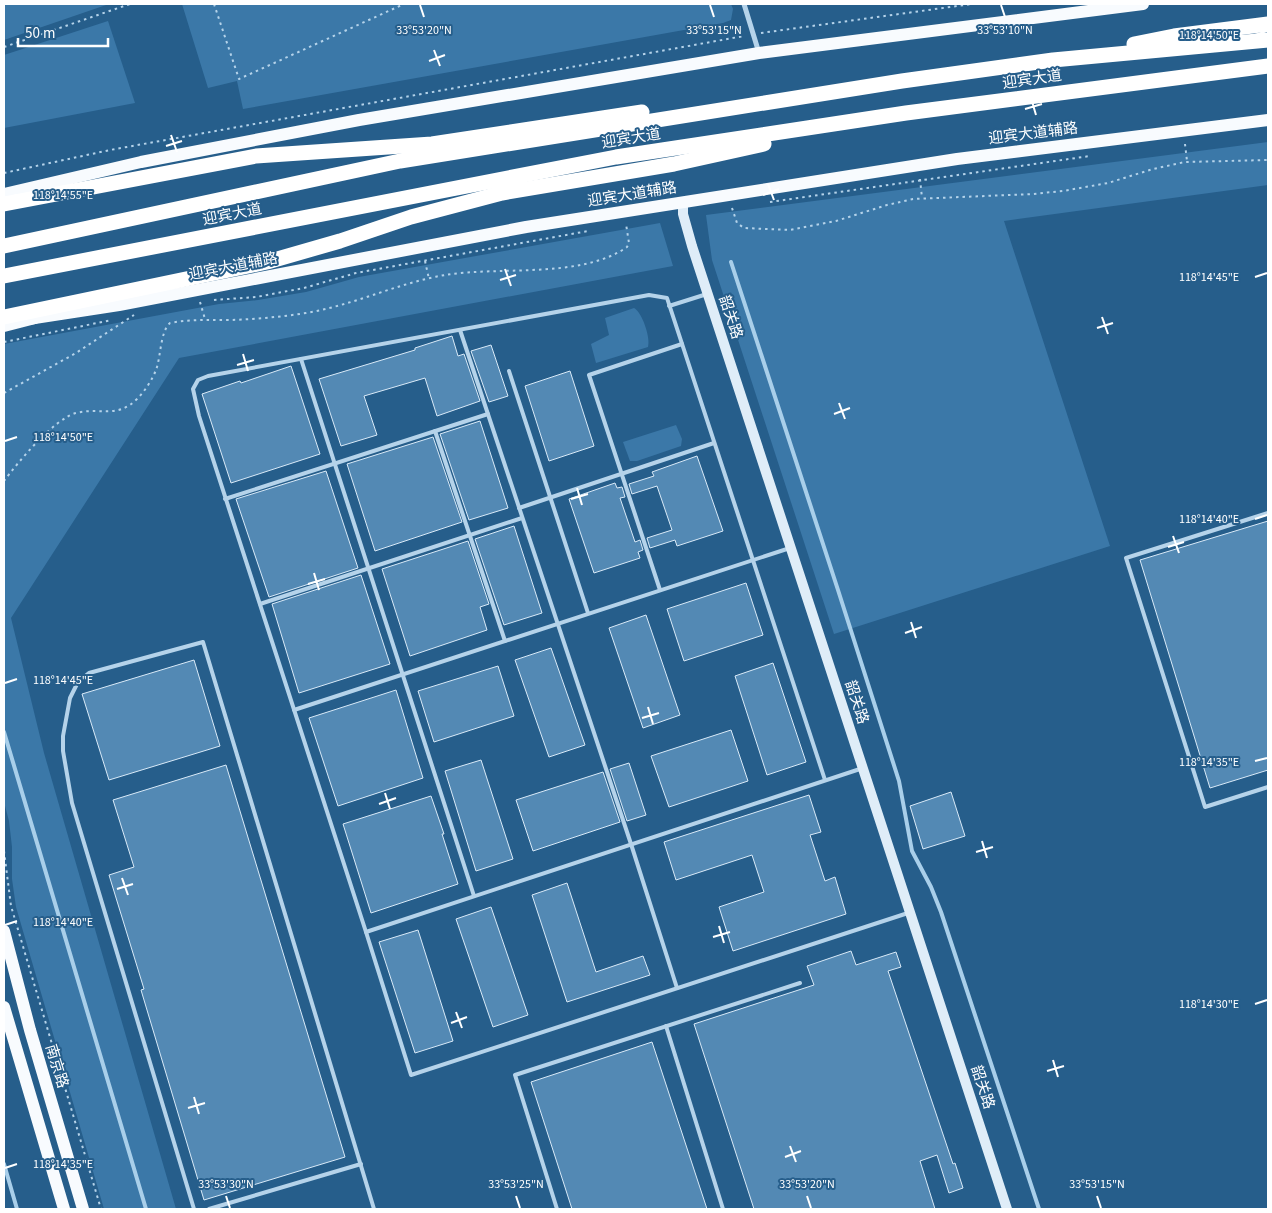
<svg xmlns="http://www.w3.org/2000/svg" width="1272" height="1213" font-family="'Source Sans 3','Noto Sans SC',sans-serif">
<rect width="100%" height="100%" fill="#265e8b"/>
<g fill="#3b78a8">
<polygon points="4,4 109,4 4,40"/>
<polygon points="182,4 731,4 733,9 731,20 723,23 243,109 237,81 208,88"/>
<polygon points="108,21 135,103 4,128 4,55"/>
<polygon points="1268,142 1268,185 1004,221 1110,546 834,634 712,260 706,215"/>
<polygon points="660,223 673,266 179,358 11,618 44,753 176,1209 104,1209 16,907 12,879 12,847 9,821 4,802 4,344 219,304 258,300 306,292 359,277"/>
<path d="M634 308C642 312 651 338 648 347L596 363 591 344 609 335 605 318Z"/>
<polygon points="676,425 682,439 681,446 637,461 630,461 623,442"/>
</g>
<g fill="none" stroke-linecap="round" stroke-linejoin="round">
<g stroke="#a9cfea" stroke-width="4">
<polyline points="731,262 838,590 899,781 912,851 931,887 941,912 1039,1209"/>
<polyline points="4,732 146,1209"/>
<polyline points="4,1164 17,1209"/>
</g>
</g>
<g fill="#5389b4" stroke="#d9eaf8">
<polygon points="452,336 458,356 464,354 480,401 437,416 425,378 364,396 377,435 341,446 319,379 415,350 415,348"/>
<polygon points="491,345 508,396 489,402 471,351"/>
<polygon points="291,366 320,454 231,483 202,394 240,381 241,383"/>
<polygon points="570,371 594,446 549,461 525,386"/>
<polygon points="480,421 508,508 469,520 440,434"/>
<polygon points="433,437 462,522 375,551 347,464"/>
<polygon points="697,456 723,531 677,546 675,540 650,548 647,538 672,530 657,486 632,494 629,484 654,476 652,472"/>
<polygon points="326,471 358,568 269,597 236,499"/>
<polygon points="615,483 617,488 622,487 625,497 620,498 635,542 640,540 643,550 638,552 640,558 594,573 569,499"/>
<polygon points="1268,521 1268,770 1210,788 1140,560"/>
<polygon points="514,526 542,613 504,625 475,539"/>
<polygon points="468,541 489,604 480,607 487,630 410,656 382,569"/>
<polygon points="361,575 390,664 299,693 272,604"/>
<polygon points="746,583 763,635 684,661 667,609"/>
<polygon points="646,615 680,715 643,728 609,628"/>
<polygon points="551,648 585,745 549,757 515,660"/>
<polygon points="194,660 220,746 109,780 82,694"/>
<polygon points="773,663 806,762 767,775 735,676"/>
<polygon points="498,666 514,716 434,742 418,691"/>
<polygon points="396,690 423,778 338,806 309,718"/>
<polygon points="731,730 748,781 669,807 651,756"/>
<polygon points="481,760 513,859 476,871 445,771"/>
<polygon points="629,763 646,815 627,821 610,769"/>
<polygon points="226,765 345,1157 204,1200 141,990 144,989 109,875 134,867 113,800"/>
<polygon points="603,772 620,822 533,851 516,800"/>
<polygon points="951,792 965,836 923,849 910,806"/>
<polygon points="809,795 821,832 810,835 825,881 835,877 846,914 733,951 719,907 764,892 752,855 676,880 664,842"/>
<polygon points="431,796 444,834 442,834 458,884 371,913 343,824"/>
<polygon points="567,883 596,972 643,956 650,975 567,1002 532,895"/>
<polygon points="491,907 528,1015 493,1027 456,919"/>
<polygon points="418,930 453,1041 415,1053 379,942"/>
<polygon points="851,951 856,965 896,952 901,967 888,971 953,1164 955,1163 963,1188 949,1193 937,1155 920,1161 935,1209 754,1209 694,1024 814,985 807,966"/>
<polygon points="652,1042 707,1209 572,1209 531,1082"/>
</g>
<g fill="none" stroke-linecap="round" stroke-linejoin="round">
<g stroke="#b5d3ea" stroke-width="2" stroke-dasharray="2.5 4" stroke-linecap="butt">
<polyline points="214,4 239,79 404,4"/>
<polyline points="761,33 972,4"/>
<polyline points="4,47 130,4"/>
<polyline points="1185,144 1187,161"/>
<polyline points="4,173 110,150 744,36"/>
<polyline points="920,179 922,198"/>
<polyline points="770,202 1090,156"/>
<polyline points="732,208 737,223 744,228 790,230 836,221 887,205 913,199 1033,194 1063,191 1108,183 1153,169 1185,162 1268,160"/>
<polyline points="425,261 429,279"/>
<polyline points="214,300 256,297 304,288 356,273 588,231"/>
<polyline points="200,302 205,319"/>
<polyline points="4,342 112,320"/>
<polyline points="4,393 76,353 134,315"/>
<path d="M4 481C18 462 54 419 76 413 99 407 117 419 137 399 145 391 152 380 156 370 161 357 160 332 170 323 191 319 210 320 231 320 256 319 281 317 306 313 354 305 398 283 445 275 500 266 581 279 627 247L629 243 626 224"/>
<polyline points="4,851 11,906 101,1209"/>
</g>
<g stroke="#b5d3ea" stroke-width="4">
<polyline points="669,306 707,294"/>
<polyline points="460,330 631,844 677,988"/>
<polyline points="301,359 474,896"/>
<polyline points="509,371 588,613"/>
<polyline points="435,431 505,641"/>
<polyline points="225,499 488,414"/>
<polyline points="519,508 714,443"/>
<polyline points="1268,513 1126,558 1205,807 1268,787"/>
<polyline points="660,590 589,375 682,344"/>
<polyline points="260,604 522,518"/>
<polyline points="294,710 790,548"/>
<polyline points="825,780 667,298 649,295 208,376 198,380 193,389 199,416 366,932 411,1075 908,913"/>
<polyline points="366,932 863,768"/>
<polyline points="666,1026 723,1209"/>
<polyline points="194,1209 72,803 63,751 63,736 70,698 78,682 89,673 203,642 374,1209"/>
<polyline points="209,1209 361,1164"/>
<polyline points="557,1209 515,1075 800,983"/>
</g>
<polyline stroke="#b5d3ea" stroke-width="5" points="744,4 759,53"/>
<polyline stroke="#dfedf8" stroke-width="10" points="683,203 683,214 692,246 1007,1209"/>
<g stroke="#f8fbfe" stroke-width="12">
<polyline points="4,194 141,162 359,120 759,53 1143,4"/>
<polyline points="28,319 119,305 526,227 957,159 1268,120"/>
<polyline points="4,326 35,318"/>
<polyline points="4,931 30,1030 83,1209"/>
<polyline points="4,1007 64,1209"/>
</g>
<g stroke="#fff" stroke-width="15">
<polyline points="1134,44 1174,36 1268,24"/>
<polyline points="4,204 256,156 432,144 642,112"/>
<polyline points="4,246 400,161 902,81 1053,60 1268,40"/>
<polyline points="4,276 616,157 906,113 1268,66"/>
<polyline points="4,317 267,262 340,241 411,217 502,193 674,164 764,144"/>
</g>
</g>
<path fill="none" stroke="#fff" stroke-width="2" d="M420 5 424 17M710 5 714 17M1001 5 1005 17M1255 35 1267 31M434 50 440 66M429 61 445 55M1031 98 1036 115M1025 109 1042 104M171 135 177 152M166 146 182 141M768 184 774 200M763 195 779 189M5 198 17 195M505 269 511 286M1255 277 1267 273M500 280 516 275M1102 317 1108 334M1097 328 1113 323M243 354 248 371M237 365 254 360M839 403 845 419M834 414 850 408M5 441 17 437M577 488 582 505M571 499 588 494M1255 519 1267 515M1173 536 1179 553M1168 547 1184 542M314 573 319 590M308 584 325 579M911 622 916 638M905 633 922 627M5 683 17 679M648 707 653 724M642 718 659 713M1255 761 1267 758M385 793 390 809M379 804 396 798M982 841 987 858M976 852 993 847M122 878 128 895M117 889 133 884M5 925 17 921M719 926 724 943M713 937 730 932M1255 1004 1267 1000M456 1012 462 1028M451 1023 467 1017M1053 1060 1058 1077M1047 1071 1064 1066M194 1097 199 1114M188 1108 205 1103M790 1146 796 1162M785 1157 801 1151M5 1168 17 1164M226 1196 230 1208M516 1196 520 1208M807 1196 811 1208M1097 1196 1101 1208"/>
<g text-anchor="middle" stroke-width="4" stroke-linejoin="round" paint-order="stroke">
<g font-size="15" fill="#fff" stroke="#265e8b">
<text transform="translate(1032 79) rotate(-8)" y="5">迎宾大道</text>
<text transform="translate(1033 133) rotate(-7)" y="5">迎宾大道辅路</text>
<text transform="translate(631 138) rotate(-9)" y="5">迎宾大道</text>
<text transform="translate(632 194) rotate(-9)" y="5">迎宾大道辅路</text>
<text transform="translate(232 214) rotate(-11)" y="5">迎宾大道</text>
<text transform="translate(233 266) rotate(-11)" y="5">迎宾大道辅路</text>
<text transform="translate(731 317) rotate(72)" y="5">韶关路</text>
<text transform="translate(857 702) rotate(72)" y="5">韶关路</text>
<text transform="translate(57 1066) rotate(73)" y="5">南京路</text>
<text transform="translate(983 1087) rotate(72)" y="5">韶关路</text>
</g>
</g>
<g font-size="12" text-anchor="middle" fill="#fff" stroke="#265e8b" stroke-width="4" stroke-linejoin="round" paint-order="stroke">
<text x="424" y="34">33°53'20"N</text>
<text x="714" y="34">33°53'15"N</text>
<text x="1005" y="34">33°53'10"N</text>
<text x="1209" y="39">118°14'50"E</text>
<text x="63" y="199">118°14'55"E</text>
<text x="1209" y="281">118°14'45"E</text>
<text x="63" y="441">118°14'50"E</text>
<text x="1209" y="523">118°14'40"E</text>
<text x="63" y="684">118°14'45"E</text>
<text x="1209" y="766">118°14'35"E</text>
<text x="63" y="926">118°14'40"E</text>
<text x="1209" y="1008">118°14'30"E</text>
<text x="63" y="1168">118°14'35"E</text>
<text x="226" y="1188">33°53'30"N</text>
<text x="516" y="1188">33°53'25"N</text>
<text x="807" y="1188">33°53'20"N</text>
<text x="1097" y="1188">33°53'15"N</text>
</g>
<rect width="1272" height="1213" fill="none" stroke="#ffffff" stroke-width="10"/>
<path d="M18 38v8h90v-8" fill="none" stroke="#ffffff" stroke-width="2.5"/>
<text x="25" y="38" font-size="15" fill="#ffffff" stroke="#265e8b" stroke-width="4" paint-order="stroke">50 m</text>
</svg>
